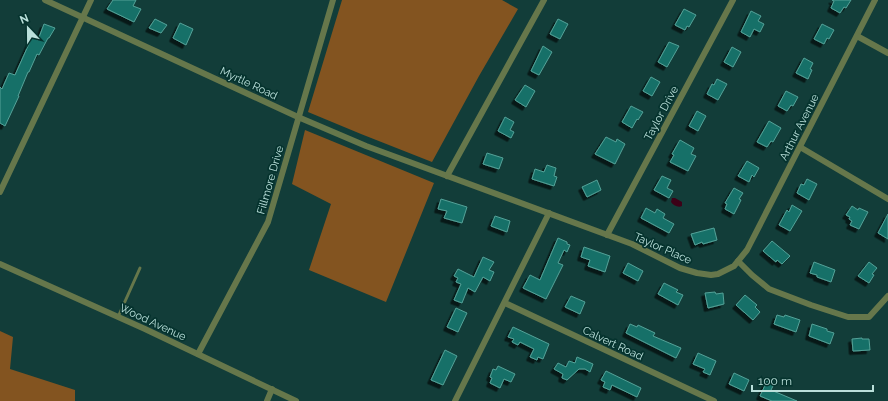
<svg xmlns="http://www.w3.org/2000/svg" width="888" height="401" font-family="Raleway,sans-serif">
<defs>
<filter id="shadow"><feDropShadow dx="-3.5" dy="3.5" stdDeviation="0" flood-color="#0009"/></filter>
</defs>
<rect width="100%" height="100%" fill="#123d39"/>
<g fill="#835420">
<polygon points="342,0 502,0 518,9 479,76 432,162 361,134 308,112"/>
<polygon points="305,130 434,183 386,302 309,270 331,204 292,184"/>
<polygon points="0,331 13,337 10,369 75,390 75,401 0,401"/>
</g>
<path fill="#3c0117" d="M672 198H675L682 202V206C678 208 673 205 671 202Z"/>
<g fill="#197068" stroke="#53a298" filter="url(#shadow)">
<polygon points="113,0 136,0 133,6 141,9 134,22 107,9"/>
<polygon points="832,0 851,0 846,8 844,7 840,13 831,8 834,1"/>
<polygon points="684,9 696,15 689,27 687,26 685,30 675,25"/>
<polygon points="751,11 761,16 758,21 764,24 760,32 754,29 750,37 741,32"/>
<polygon points="155,19 167,25 161,33 149,28"/>
<polygon points="558,19 568,24 560,39 550,34"/>
<polygon points="180,23 193,29 186,45 173,38"/>
<polygon points="44,24 55,28 49,38 48,38 39,55 37,54 29,72 28,72 18,96 19,96 5,126 0,123 0,87 2,89 9,73 15,75 32,37 38,40"/>
<polygon points="822,24 834,30 829,39 827,38 824,44 814,39"/>
<polygon points="669,42 679,46 667,67 658,62"/>
<polygon points="543,46 552,52 539,75 531,71"/>
<polygon points="732,47 741,52 733,67 724,62"/>
<polygon points="804,58 813,63 810,69 812,70 808,79 796,73"/>
<polygon points="651,77 660,82 652,96 643,91"/>
<polygon points="717,79 727,84 718,100 707,94 712,84 714,85"/>
<polygon points="525,85 535,91 526,107 515,100"/>
<polygon points="786,91 798,97 793,106 791,105 787,111 778,106"/>
<polygon points="631,106 643,112 638,120 637,119 632,128 622,122"/>
<polygon points="697,111 706,116 698,131 689,126"/>
<polygon points="505,117 514,122 510,130 514,132 511,138 498,131"/>
<polygon points="769,121 781,128 773,142 771,141 767,147 757,142"/>
<polygon points="606,137 616,142 617,139 625,144 615,164 595,154"/>
<polygon points="680,140 694,148 691,154 696,156 688,171 670,162 674,155 672,154"/>
<polygon points="487,153 503,158 499,169 483,164"/>
<polygon points="747,161 759,168 754,177 752,175 749,182 738,176"/>
<polygon points="547,165 556,168 554,176 557,177 554,186 532,179 535,169 544,172"/>
<polygon points="662,176 671,180 667,188 673,191 669,198 654,190"/>
<polygon points="807,179 817,184 809,200 797,193 801,184 804,185"/>
<polygon points="597,180 601,190 587,197 582,187"/>
<polygon points="734,188 743,193 739,199 741,200 734,214 725,209 727,204 725,203"/>
<polygon points="441,199 467,207 462,223 444,218 447,211 438,209"/>
<polygon points="792,205 802,211 790,231 779,225 787,210 789,212"/>
<polygon points="852,206 858,210 859,208 868,212 859,229 850,225 852,221 849,219 850,217 846,215"/>
<polygon points="646,208 655,213 657,209 665,214 663,218 674,224 669,233 641,218"/>
<polygon points="888,214 888,239 878,233"/>
<polygon points="495,216 510,221 507,232 491,226"/>
<polygon points="714,228 717,240 703,244 702,242 695,245 691,234"/>
<polygon points="558,238 567,242 567,244 570,245 567,252 564,250 558,263 563,265 546,299 523,288 530,275 540,280"/>
<polygon points="772,241 790,256 782,264 777,260 776,262 763,251"/>
<polygon points="584,247 610,256 605,272 588,266 590,260 581,257"/>
<polygon points="483,257 494,262 489,270 494,272 490,281 483,277 475,292 468,288 462,303 454,300 461,284 456,282 458,278 454,276 458,269 474,277"/>
<polygon points="814,262 835,270 831,282 817,277 817,275 810,273"/>
<polygon points="869,262 877,268 872,274 874,275 869,283 858,276"/>
<polygon points="628,263 643,271 638,281 623,273"/>
<polygon points="664,283 678,290 676,292 683,295 678,305 658,294"/>
<polygon points="715,292 716,294 723,293 724,304 708,308 705,293"/>
<polygon points="745,295 757,305 755,307 760,312 753,320 736,305"/>
<polygon points="571,296 585,302 580,314 565,307"/>
<polygon points="456,308 467,313 458,332 447,327"/>
<polygon points="777,315 784,317 785,315 800,320 796,332 774,324"/>
<polygon points="630,324 637,327 638,325 655,333 653,336 681,348 676,358 626,333"/>
<polygon points="812,324 827,329 827,331 834,333 830,344 809,336"/>
<polygon points="513,327 549,344 543,359 538,357 537,360 530,357 534,349 520,342 518,345 512,342 514,339 508,337"/>
<polygon points="862,338 862,339 869,339 870,350 853,351 852,339"/>
<polygon points="445,350 457,356 443,385 431,380"/>
<polygon points="698,353 716,361 710,375 703,372 705,369 693,364"/>
<polygon points="577,357 593,364 590,372 585,369 579,369 567,380 562,378 563,374 554,369 558,363 566,367 569,361 575,363"/>
<polygon points="498,366 515,374 511,382 504,379 500,388 490,383 492,378 490,377 493,369 496,370"/>
<polygon points="606,371 641,388 637,397 612,385 610,390 603,387 605,382 601,380"/>
<polygon points="734,373 749,380 744,391 729,384"/>
<polygon points="767,381 774,384 771,390 797,401 772,401 760,396"/>
</g>
<g fill="none" stroke-linecap="round" stroke-linejoin="round">
<polyline stroke="#66774b" stroke-width="3" points="118,317 140,268"/>
<g stroke="#66774b" stroke-width="6">
<polyline points="45,0 298,117 366,146 632,244 680,268 697,273 711,275 718,274 734,266 747,250 875,0"/>
<polyline points="857,36 888,53"/>
<polyline points="800,147 888,199"/>
<polyline points="447,176 544,0"/>
<polyline points="0,192 91,0"/>
<polyline points="607,235 733,0"/>
<polyline points="738,261 752,275 769,289 811,305 848,317 869,317 888,296"/>
<polyline points="0,264 145,329 296,401"/>
<polyline points="505,303 714,401"/>
<polyline points="198,354 268,222 333,0"/>
<polyline points="267,401 272,389"/>
<polyline points="455,401 549,213"/>
</g>
</g>
<g text-anchor="middle" stroke-width="3.5" stroke-linejoin="round" paint-order="stroke">
<g font-size="11" fill="#bbe0db" stroke="#05332e">
<text transform="translate(249 83) rotate(25)" y="4">Myrtle Road</text>
<text transform="translate(661 113) rotate(-62)" y="4">Taylor Drive</text>
<text transform="translate(799 127) rotate(-63)" y="4">Arthur Avenue</text>
<text transform="translate(270 180) rotate(-74)" y="4">Fillmore Drive</text>
<text transform="translate(663 248) rotate(24)" y="4">Taylor Place</text>
<text transform="translate(153 322) rotate(25)" y="4">Wood Avenue</text>
<text transform="translate(613 343) rotate(25)" y="4">Calvert Road</text>
</g>
</g>
<g transform="translate(28 28) rotate(338)" stroke="#05332e" stroke-width="3" paint-order="stroke">
<path d="M0-3L7 15L0 10L-7 15Z" fill="#bbe0db"/>
<text y="-6" font-size="11" font-weight="bold" text-anchor="middle" fill="#bbe0db">N</text>
</g>
<path d="M752 385v6h121v-6" fill="none" stroke="#bbe0db" stroke-width="2"/>
<text x="758" y="385" font-size="12" fill="#bbe0db" stroke="#05332e" stroke-width="3" paint-order="stroke">100 m</text>
</svg>
